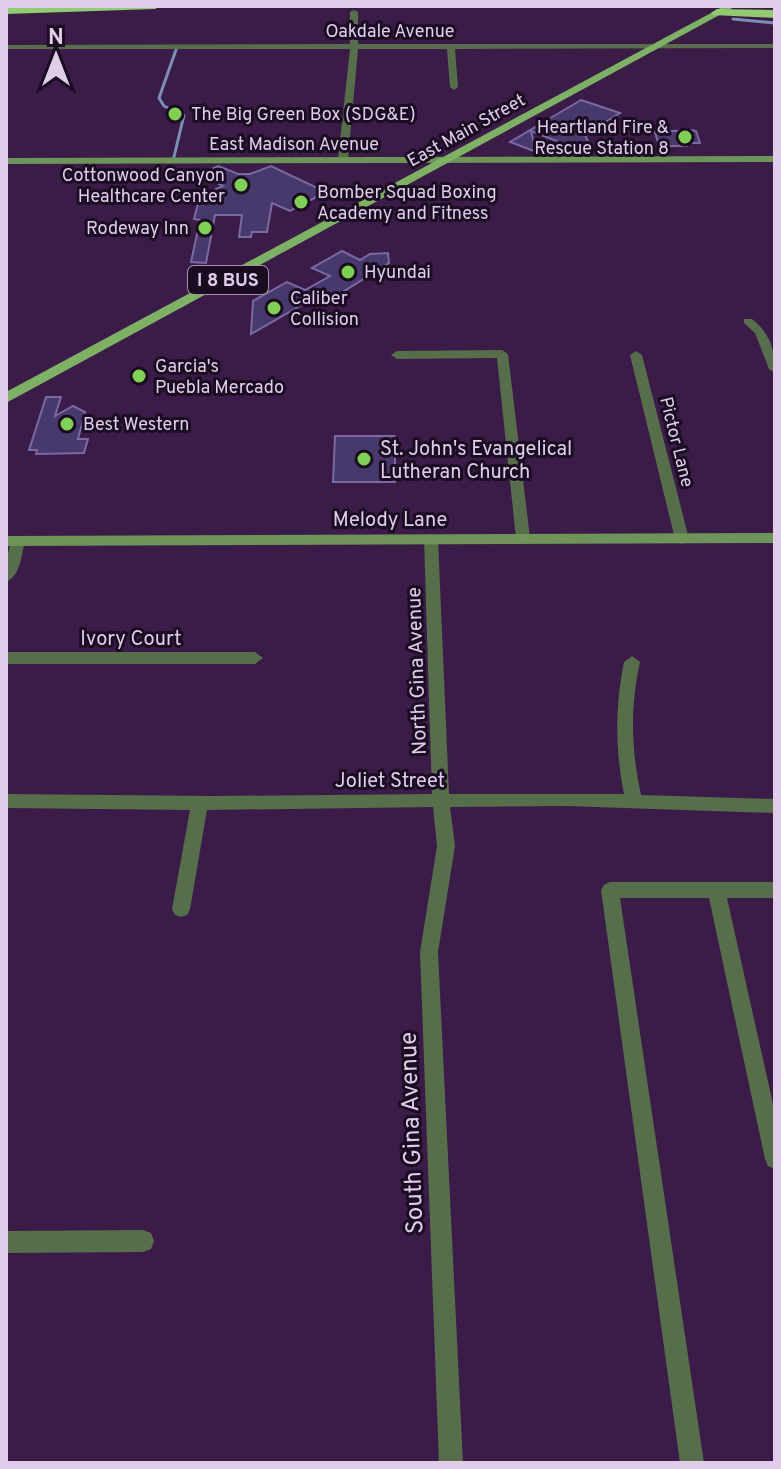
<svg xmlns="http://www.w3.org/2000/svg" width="781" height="1469" font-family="Overpass,sans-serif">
<rect width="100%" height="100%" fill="#3b1b48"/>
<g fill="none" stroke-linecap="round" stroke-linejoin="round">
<g stroke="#7b8eb7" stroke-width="3">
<polyline points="733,19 775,23"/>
<polyline points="173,161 184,115 164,106 159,98 177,47"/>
</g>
</g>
<g fill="#48396d" stroke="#796aa3" stroke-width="2">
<polygon points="581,100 620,113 585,135 589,144 564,144 531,131 536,152 510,142"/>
<polygon points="692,130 696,131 700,143 686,143 687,146 659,146 655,132"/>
<polygon points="218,166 238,174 250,174 271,166 326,192 290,211 272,203 267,232 252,232 251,237 239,237 242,215 215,215 206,263 191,262 200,220 194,219 200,196 223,186 200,174"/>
<polygon points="342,251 360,260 370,254 388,253 389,263 325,303 314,298 251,334 253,301 287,282 305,290 330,276 312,268"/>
<polygon points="46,397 61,397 55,416 73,406 85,412 78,439 88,439 84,453 36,454 37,450 29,450"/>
<polygon points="335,436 395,436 395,482 333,482"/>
</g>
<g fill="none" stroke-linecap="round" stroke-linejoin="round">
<g fill="#566f4a" fill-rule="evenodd">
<polygon points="354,10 358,12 358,44 775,44 775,48 455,49 458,87 454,90 450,87 447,49 358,49 348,159 343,162 338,159 350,49 6,49 6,45 350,44 350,12"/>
<path d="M744 319H752C770 333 775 350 775 373L769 369 755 333 744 323Z"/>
<polygon points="502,350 508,354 530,538 523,543 516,538 497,358 397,359 391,355 397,351"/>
<polygon points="636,351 642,355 689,539 682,544 675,539 630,355"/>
<path d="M431 534 438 539 449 794H624C615 748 615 708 624 662L632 656 640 662C630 708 631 749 641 795L775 799V813L566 806 450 807 455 846 438 952 463 1463H439L420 952 437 846 433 807 207 810 190 909 187 915 181 917 175 915 172 909 190 810 6 808V794L214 796 432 794 424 539Z"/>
<path d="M18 536 25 541C21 556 21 575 6 582V562L11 541Z"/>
<polygon points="6,652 255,652 263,658 255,664 6,664"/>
<polygon points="610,882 775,882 775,898 727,898 775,1113 775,1169 768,1166 765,1159 709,898 620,898 704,1463 680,1463 601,890 604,885"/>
<polygon points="143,1230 151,1233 154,1241 151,1249 143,1252 6,1253 6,1231"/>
</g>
<g fill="#6d9558" fill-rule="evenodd">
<polygon points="775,156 775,162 6,164 6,158"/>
<polygon points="775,533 775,543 6,546 6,536"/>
</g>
<polygon fill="#7eb263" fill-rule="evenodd" points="724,6 736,6 6,403 6,392"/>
<g fill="#8ecc6d" fill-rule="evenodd">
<polygon points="6,6 161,6 155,9 6,14"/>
<polygon points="717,9 775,10 775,18 713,15 711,13"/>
</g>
</g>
<g fill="#80d051" stroke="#1b0d21" stroke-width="3">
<circle cx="175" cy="114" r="8"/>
<circle cx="685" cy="137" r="8"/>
<circle cx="241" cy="185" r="8"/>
<circle cx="301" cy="202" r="8"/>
<circle cx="205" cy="228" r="8"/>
<circle cx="348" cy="272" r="8"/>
<circle cx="274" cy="308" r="8"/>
<circle cx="139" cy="376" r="8"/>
<circle cx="67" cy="424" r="8"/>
<circle cx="364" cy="459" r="8"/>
</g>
<g text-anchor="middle" stroke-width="6" stroke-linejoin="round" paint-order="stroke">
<g font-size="18" fill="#e0cde9" stroke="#1b0d21">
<text x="390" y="37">Oakdale Avenue</text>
<text transform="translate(466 130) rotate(-29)" y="6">East Main Street</text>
<text x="294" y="150">East Madison Avenue</text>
<text transform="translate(677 442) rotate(76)" y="6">Pictor Lane</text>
</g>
<g font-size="18" fill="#e0cde9" stroke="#1b0d21" text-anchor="start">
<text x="191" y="120">The Big Green Box (SDG&amp;E)</text>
<text x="669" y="133" text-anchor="end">Heartland Fire &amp;<tspan x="669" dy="21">Rescue Station 8</tspan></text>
<text x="225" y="181" text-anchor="end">Cottonwood Canyon<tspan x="225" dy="21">Healthcare Center</tspan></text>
<text x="317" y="198">Bomber Squad Boxing<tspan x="317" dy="21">Academy and Fitness</tspan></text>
<text x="189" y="234" text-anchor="end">Rodeway Inn</text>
<text x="364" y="278">Hyundai</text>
<text x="290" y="304">Caliber<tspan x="290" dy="21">Collision</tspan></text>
<text x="155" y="372">Garcia's<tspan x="155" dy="21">Puebla Mercado</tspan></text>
<text x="83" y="430">Best Western</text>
</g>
<rect fill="#1b0d21" stroke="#a593ad" stroke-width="2" x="188" y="266" width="80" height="28" rx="6"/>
<g font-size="18" font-weight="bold" fill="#e0cde9">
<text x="228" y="286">I 8 BUS</text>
</g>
<g font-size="20" fill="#e0cde9" stroke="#1b0d21" text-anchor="start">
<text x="380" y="455">St. John's Evangelical<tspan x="380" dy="23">Lutheran Church</tspan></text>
</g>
<g font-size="20" fill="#e0cde9" stroke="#1b0d21">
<text x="390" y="526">Melody Lane</text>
<text x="131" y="645">Ivory Court</text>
<text transform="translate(416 671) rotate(-92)" y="7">North Gina Avenue</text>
<text x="390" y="787">Joliet Street</text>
</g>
<g font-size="24" fill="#e0cde9" stroke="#1b0d21">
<text transform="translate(411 1133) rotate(-92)" y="8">South Gina Avenue</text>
</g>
</g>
<rect width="781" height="1469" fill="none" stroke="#e0cde9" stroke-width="16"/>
<g transform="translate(56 56)" stroke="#1b0d21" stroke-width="6" paint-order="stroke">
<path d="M0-6L14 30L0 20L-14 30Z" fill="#e0cde9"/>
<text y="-12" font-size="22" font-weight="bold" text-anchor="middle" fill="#e0cde9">N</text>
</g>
</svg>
